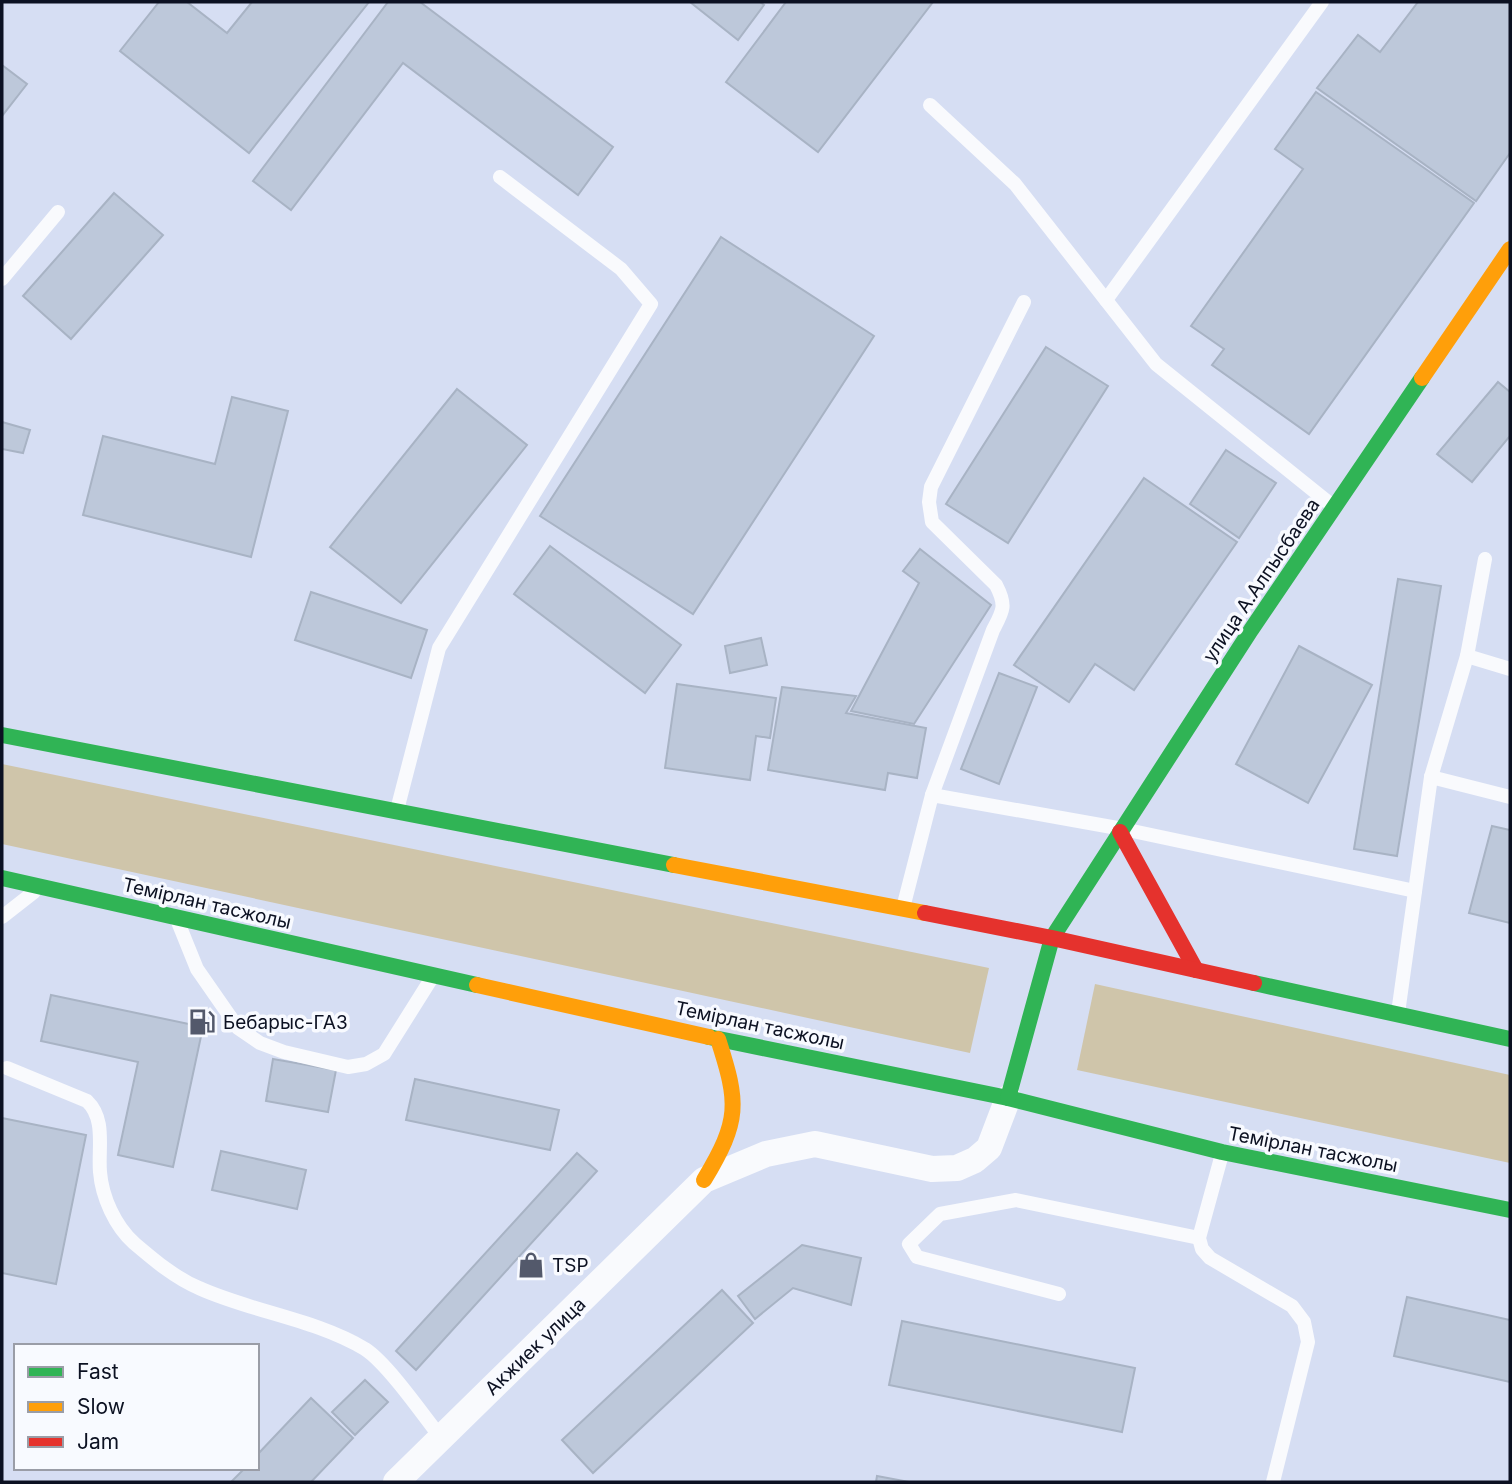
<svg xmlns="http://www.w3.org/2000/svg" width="1512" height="1484" font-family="Inter,sans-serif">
<rect width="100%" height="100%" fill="#d6def3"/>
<g fill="#cfc5aa">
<polygon points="2,764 989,968 970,1053 2,844"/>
<polygon points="1095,984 1510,1075 1510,1163 1077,1070"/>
</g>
<g fill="#bdc8da" stroke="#a8b3c4" stroke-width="2">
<polygon points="159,2 187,2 227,33 252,2 369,2 249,153 120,51"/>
<polygon points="388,2 420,2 613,147 578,195 403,63 291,210 253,181"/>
<polygon points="690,2 760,2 764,5 738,40"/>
<polygon points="786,2 933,2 818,152 726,82"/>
<polygon points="1418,2 1510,2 1510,153 1476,201 1317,88 1358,35 1380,52"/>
<polygon points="2,65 27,84 2,116"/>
<polygon points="1316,92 1474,203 1309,434 1212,365 1224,349 1191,326 1303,169 1275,149"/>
<polygon points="114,193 163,235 71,339 23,296"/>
<polygon points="721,237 874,336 693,614 540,516"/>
<polygon points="1046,347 1108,386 1008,543 946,504"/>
<polygon points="1498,382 1510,392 1510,436 1472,482 1437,454"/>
<polygon points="457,389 527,445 401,603 330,547"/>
<polygon points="232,397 288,411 251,557 83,515 103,436 215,464"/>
<polygon points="2,422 30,430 23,453 2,449"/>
<polygon points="1226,450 1276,483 1239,538 1190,504"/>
<polygon points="1144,478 1237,542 1134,690 1095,664 1069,702 1014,665"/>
<polygon points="550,546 681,645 645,693 514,594"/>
<polygon points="920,549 991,605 914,724 851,711 919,583 903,571"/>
<polygon points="1398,579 1441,586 1397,856 1354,849"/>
<polygon points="311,592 427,630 411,678 295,640"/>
<polygon points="761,638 767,665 730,673 725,646"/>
<polygon points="1299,646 1372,685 1308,803 1236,764"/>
<polygon points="999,673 1037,687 999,784 961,769"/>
<polygon points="677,684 776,698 770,738 756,736 750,780 665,768"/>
<polygon points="782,687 856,696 846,713 926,728 917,778 888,773 885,790 768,770"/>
<polygon points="1492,826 1510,830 1510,923 1469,913"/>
<polygon points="51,995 203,1027 173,1167 118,1155 138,1062 41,1041"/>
<polygon points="273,1059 336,1070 328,1112 266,1101"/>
<polygon points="415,1079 559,1110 550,1150 406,1120"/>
<polygon points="2,1118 86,1135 56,1284 2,1273"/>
<polygon points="221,1151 306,1170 297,1209 212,1190"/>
<polygon points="577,1153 597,1171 416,1370 396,1351"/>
<polygon points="802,1245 861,1258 851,1305 793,1288 755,1319 738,1296"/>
<polygon points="722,1290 753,1323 593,1473 562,1440"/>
<polygon points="1407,1297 1510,1320 1510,1382 1394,1356"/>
<polygon points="902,1321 1135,1368 1122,1432 889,1385"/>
<polygon points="365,1380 388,1402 355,1435 332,1412"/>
<polygon points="311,1398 353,1438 311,1482 231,1482 245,1468 257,1468 257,1455"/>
<polygon points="877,1476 909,1482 876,1482"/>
</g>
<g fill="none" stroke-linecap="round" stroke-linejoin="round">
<g stroke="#f9fafd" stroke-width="14">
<polyline points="930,105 1015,184 1156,364 1334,507"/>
<polyline points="2,279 58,212"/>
<polyline points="1106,300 1322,2"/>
<polyline points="1467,656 1510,669"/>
<polyline points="1431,777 1467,656 1485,559"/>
<path d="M932 795 993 630C1003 611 1007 606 996 585L932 522 929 502 931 487 1024 302"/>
<polyline points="397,810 439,648 651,304 621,269 500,177"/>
<polyline points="903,908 932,795 1123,829 1415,891"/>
<polyline points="2,917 34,892"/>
<polyline points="178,922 197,969 238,1028 260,1043 284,1052 348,1067 366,1064 384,1054 433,976"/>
<polyline points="1398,1013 1431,777 1510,797"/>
<path d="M7 1068 87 1101C106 1119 98 1148 100 1172 102 1197 115 1226 134 1243 154 1260 175 1278 199 1288 252 1312 315 1319 365 1349 387 1363 424 1416 441 1438"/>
<polyline points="1222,1154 1199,1238 1202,1249 1210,1258 1292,1306 1304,1322 1308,1342 1273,1482"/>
<polyline points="1059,1294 917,1257 909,1244 940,1214 1016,1200 1199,1238"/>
</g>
<polyline stroke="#f9fafd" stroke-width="26" points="396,1482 704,1180 766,1154 815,1144 932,1169 957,1168 975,1160 989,1148 1008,1098"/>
<g stroke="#30b455" stroke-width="16">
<polyline points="2,735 674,865"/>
<polyline points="2,878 477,985"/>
<polyline points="1254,983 1510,1039"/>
<polyline points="709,1037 1008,1098 1222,1152 1510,1210"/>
<polyline points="1008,1098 1052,938 1251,630 1422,378"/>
</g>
<g stroke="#ff9f0a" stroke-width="16">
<polyline points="1422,378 1510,249"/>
<polyline points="674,865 925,913"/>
<polyline points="477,985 709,1037"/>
<path d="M704 1180C740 1120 739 1104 718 1039"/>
</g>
<g stroke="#e5322d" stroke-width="16">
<polyline points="1120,832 1196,970"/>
<polyline points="925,913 1052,938 1254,983"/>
</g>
</g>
<defs>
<g id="fuel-bare" transform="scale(2.1)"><path d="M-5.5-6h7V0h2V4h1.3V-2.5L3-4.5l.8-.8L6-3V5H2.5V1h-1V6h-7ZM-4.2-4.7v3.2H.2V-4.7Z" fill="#53596b" stroke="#f8faff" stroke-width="2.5" paint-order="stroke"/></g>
<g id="shop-bare" transform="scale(2.1)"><path d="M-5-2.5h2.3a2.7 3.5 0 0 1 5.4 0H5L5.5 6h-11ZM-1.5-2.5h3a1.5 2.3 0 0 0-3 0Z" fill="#53596b" stroke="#f8faff" stroke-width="2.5" paint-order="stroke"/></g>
</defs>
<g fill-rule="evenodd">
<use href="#fuel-bare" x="202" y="1022"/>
<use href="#shop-bare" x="531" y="1265"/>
</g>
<g text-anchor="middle" stroke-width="7" stroke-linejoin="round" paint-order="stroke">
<g font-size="19" fill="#0c1122" stroke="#f8faff">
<text transform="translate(1261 580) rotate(-56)" y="7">улица А.Алпысбаева</text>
<text transform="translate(207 903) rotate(13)" y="7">Темірлан тасжолы</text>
<text transform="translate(760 1025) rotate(12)" y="7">Темірлан тасжолы</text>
<text transform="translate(1313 1149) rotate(11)" y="7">Темірлан тасжолы</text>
<text transform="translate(535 1346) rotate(-44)" y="7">Акжиек улица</text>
</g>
<g font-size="19" fill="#0c1122" stroke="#f8faff" text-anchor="start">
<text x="223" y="1029">Бебарыс-ГАЗ</text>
<text x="552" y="1272">TSP</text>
</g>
</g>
<rect width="1512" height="1484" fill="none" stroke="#0c1122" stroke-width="7"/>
<rect x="14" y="1344" width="245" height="126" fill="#f8faff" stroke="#9a9da7" stroke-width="2"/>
<rect x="28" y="1367" width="35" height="10" fill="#30b455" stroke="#9a9da7" stroke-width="2"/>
<text x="77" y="1379" font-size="21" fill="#0c1122">Fast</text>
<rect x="28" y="1402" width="35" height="10" fill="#ff9f0a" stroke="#9a9da7" stroke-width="2"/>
<text x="77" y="1414" font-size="21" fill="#0c1122">Slow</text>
<rect x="28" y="1437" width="35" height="10" fill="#e5322d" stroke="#9a9da7" stroke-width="2"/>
<text x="77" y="1449" font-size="21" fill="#0c1122">Jam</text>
</svg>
